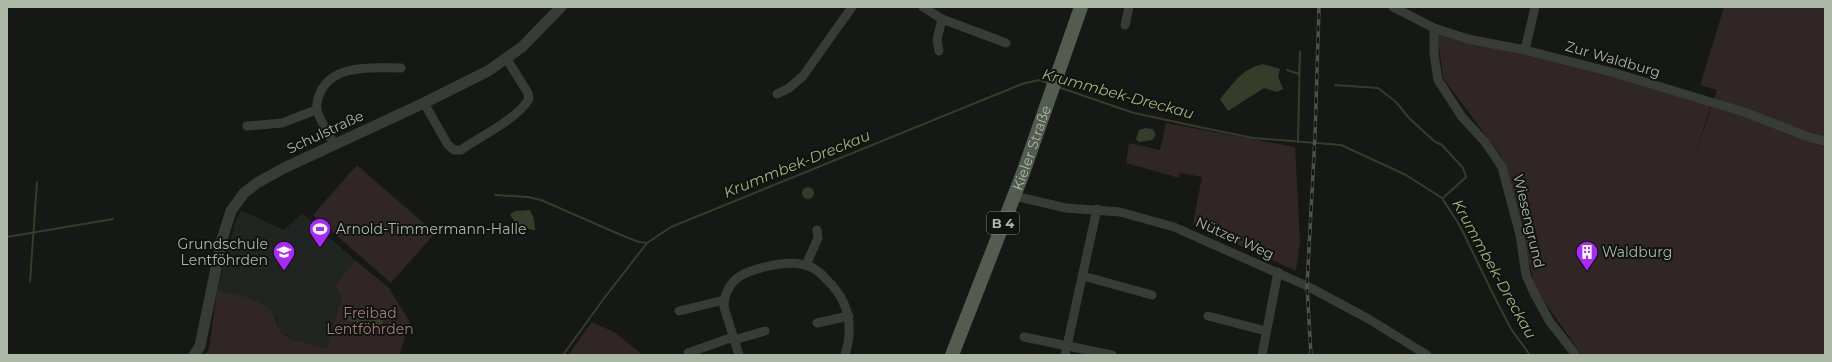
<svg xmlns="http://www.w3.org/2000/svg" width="1832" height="362" font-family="Montserrat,sans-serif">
<rect width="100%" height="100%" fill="#151815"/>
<polygon fill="#212521" points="241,210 284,230 302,213 355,260 335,285 341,297 327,348 299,342 284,334 278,328 276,317 270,309 217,290 235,223"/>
<g fill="#302625">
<polygon points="1724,7 1825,7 1825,355 1582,355 1536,290 1502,157 1443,78 1437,33 1571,64 1711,105 1692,164 1717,90 1700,85"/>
<polygon points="1166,123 1295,147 1300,241 1296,271 1193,224 1202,177 1180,173 1179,178 1126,163 1129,143 1160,150"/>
<polygon points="357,165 435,233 391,283 313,215"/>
<path d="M355 260 389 288 410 322 399 355H205L209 349 217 290C235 295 255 297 269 309 277 315 274 319 278 327 283 341 315 345 327 348L341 297 335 285Z"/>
<polygon points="592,322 614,332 643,355 568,355"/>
</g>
<g fill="#353d2a">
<path d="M1263 64 1280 69 1278 76 1283 89 1277 92 1264 88 1228 111 1220 99C1235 82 1240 70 1263 64Z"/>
<polygon points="1145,128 1153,129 1156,135 1152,140 1139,142 1136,139 1139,130"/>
<circle cx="808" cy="193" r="6"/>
<path d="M530 210 534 219 535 230C526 230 513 223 510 214L515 211Z"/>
<polygon points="349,309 358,310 355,322 347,320"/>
<polygon points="359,311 384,316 381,328 356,322"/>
</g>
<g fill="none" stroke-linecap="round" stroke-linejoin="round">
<g stroke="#353d2a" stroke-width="2">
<polyline points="1287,70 1299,74 1300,52 1298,142"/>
<polyline points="1335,85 1378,88 1396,102 1409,118 1434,141 1442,145 1463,168 1466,177 1443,198"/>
<polyline points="1058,87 1134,113 1204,128 1253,138 1341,145 1406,175 1442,198 1460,226 1495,298 1511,329 1530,355"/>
<polyline points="495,195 528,197 541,200 621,235 639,242 647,243"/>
<polyline points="7,237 113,219"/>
<polyline points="30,282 37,182"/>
<polyline points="563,355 602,301 647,243 671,227 1022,84 1039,80 1048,83"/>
</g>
<g stroke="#373d36" stroke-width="9">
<polyline points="923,7 942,19 1006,43"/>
<polyline points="1393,7 1434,28 1468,39 1525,50 1615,73 1747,113 1808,137 1825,141"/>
<polyline points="1125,25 1129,7"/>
<polyline points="1434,28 1434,54 1438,80 1462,117 1485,142 1502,167 1520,235 1526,275 1534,293 1550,322 1576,355"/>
<polyline points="1525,50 1535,7"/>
<polyline points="939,51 937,40 942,19"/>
<polyline points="777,94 789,88 803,76 852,7"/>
<path d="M424 103 448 145 454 150H461C481 136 517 119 529 99L528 93 506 58"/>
<polyline points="247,126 282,123 316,110"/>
<path d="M334 144C330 135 317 117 317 108 316 103 318 98 320 93 333 63 374 68 401 68"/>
<polyline points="1014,196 1066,208 1120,212 1174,227 1307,286 1367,318 1427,355"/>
<polyline points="806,265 818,238 817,230"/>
<polyline points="1083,276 1152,295"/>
<polyline points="679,311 724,300"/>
<polyline points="1208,316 1266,331"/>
<polyline points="817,323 849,316"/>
<polyline points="1024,337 1112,355"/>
<polyline points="734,340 765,331"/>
<polyline points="688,353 733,337"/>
<path d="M739 355 724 307C724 298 727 289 733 282 745 268 788 260 805 265 814 267 821 273 827 280 849 301 854 326 845 355"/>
<polyline points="1065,355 1097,209"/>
<polyline points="1262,355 1278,272"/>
</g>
<polyline stroke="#373d36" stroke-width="11" points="194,355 200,346 222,239 231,211 244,193 257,183 284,168 424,103 488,71 522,47 561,7"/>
<path stroke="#545c52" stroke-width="14" id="s1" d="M952 355 1023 173 1081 7"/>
<g stroke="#4c5249" stroke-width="3.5">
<polyline id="rail" points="1311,355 1307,286 1315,136 1319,7"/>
</g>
<use href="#rail" stroke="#101310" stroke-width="2" stroke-dasharray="6" stroke-linecap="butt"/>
</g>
<defs>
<g id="stadium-pin" transform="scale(1.15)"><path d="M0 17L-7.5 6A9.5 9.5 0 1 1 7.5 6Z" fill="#ab26ff" stroke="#101310"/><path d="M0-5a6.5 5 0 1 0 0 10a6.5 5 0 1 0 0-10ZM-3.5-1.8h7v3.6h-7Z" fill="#fff"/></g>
<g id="school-pin" transform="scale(1.15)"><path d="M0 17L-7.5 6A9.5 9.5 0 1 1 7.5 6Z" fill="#ab26ff" stroke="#101310"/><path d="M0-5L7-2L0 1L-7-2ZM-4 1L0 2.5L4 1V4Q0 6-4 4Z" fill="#fff"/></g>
<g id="building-pin" transform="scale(1.15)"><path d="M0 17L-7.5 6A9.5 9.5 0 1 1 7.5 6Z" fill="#ab26ff" stroke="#101310"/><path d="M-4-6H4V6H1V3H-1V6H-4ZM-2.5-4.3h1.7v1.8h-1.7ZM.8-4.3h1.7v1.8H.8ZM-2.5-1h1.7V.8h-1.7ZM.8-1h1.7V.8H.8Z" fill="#fff"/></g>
</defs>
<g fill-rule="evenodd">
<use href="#stadium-pin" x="320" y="229"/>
<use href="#school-pin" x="284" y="252"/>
<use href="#building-pin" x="1587" y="252"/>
</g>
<g text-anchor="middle" stroke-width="4" stroke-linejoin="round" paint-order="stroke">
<rect fill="#101310" stroke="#7e8779" stroke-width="1" x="987" y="212" width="32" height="22" rx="3"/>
<g font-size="13" font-weight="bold" fill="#adb9a6">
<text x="1003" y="228">B 4</text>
</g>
<g font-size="14" fill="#adb9a6" stroke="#101310">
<text transform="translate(1613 59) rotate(16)" y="5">Zur Waldburg</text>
<text transform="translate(325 132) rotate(-25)" y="5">Schulstraße</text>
<text dy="5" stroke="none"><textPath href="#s1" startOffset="222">Kieler Straße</textPath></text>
<text transform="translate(1529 221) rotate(77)" y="5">Wiesengrund</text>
<text transform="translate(1235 238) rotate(24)" y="5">Nützer Weg</text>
</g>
<g font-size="14" fill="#adb9a6" stroke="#101310" text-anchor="start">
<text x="336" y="234">Arnold-Timmermann-Halle</text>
<text x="268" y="249" text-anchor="end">Grundschule<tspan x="268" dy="16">Lentföhrden</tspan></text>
<text x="1602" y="257">Waldburg</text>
</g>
<g font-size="14" fill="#a67c7b" stroke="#101310">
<text x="370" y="318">Freibad<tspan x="370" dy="16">Lentföhrden</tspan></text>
</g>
<g font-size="15" font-style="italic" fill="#9eb77a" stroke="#101310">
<text transform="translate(1118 94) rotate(15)" y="5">Krummbek-Dreckau</text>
<text transform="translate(797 164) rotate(-22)" y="5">Krummbek-Dreckau</text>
<text transform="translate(1494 269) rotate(61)" y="5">Krummbek-Dreckau</text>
</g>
</g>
<rect width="1832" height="362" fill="none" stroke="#adb9a6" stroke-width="16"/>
</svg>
